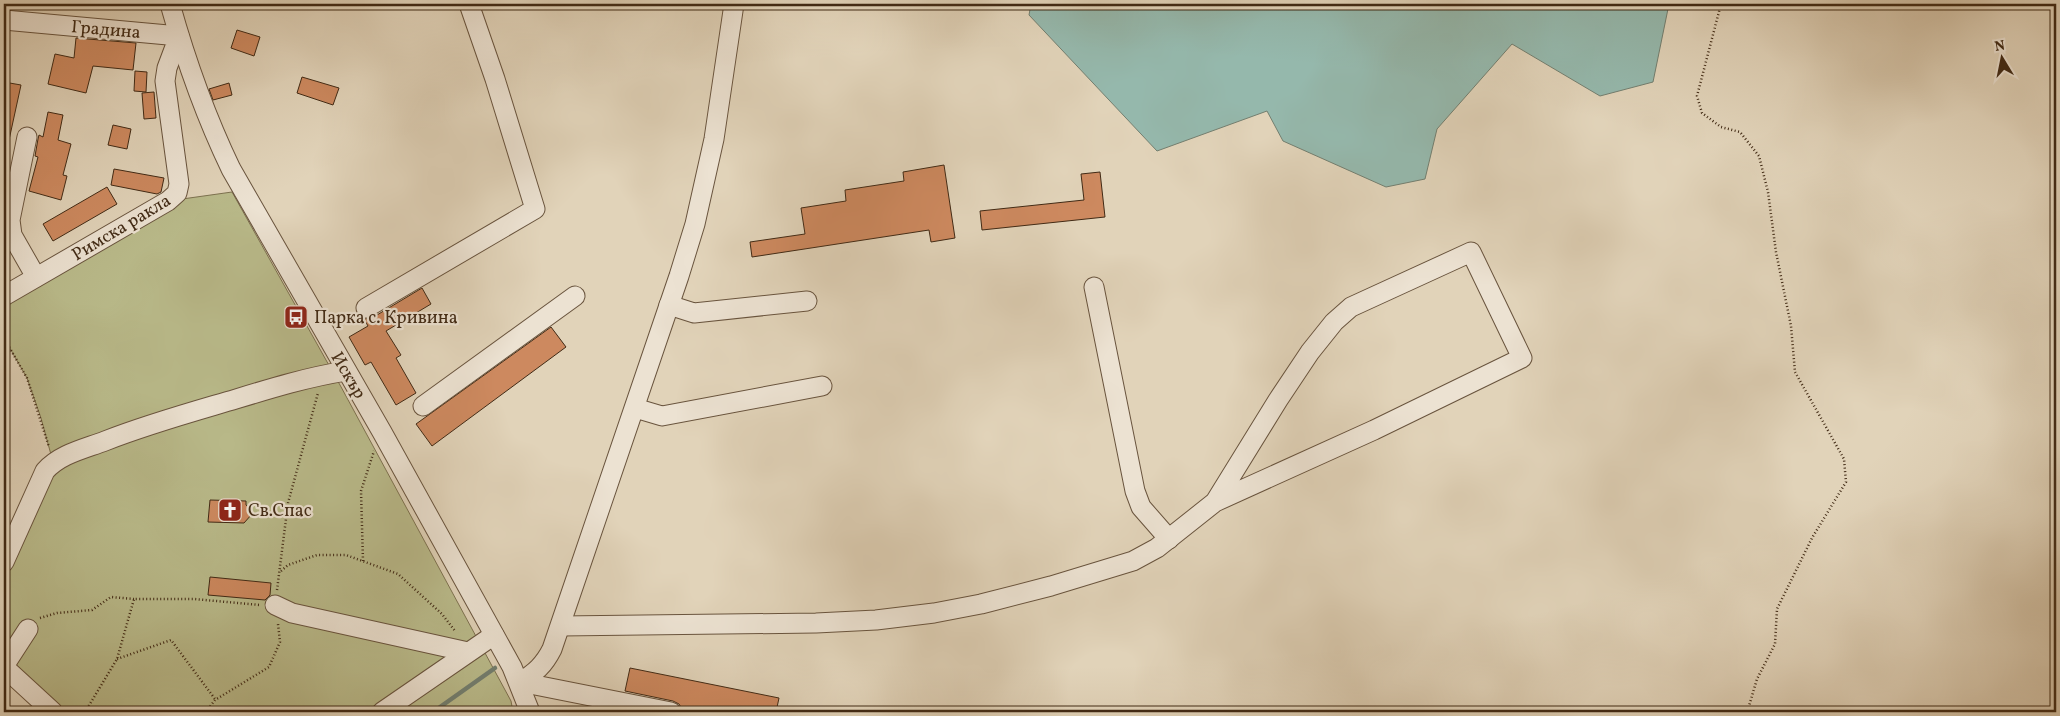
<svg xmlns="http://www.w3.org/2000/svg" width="2060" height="716" font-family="Vollkorn,serif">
<rect width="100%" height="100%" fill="#e1d3b9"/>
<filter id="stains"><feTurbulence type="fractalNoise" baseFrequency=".004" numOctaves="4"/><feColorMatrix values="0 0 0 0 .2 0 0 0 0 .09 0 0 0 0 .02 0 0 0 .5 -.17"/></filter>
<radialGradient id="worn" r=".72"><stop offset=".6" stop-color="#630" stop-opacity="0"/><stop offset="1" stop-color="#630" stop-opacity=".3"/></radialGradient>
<polygon fill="#b9ba8a" stroke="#7d7250" points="232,192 340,385 511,701 513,712 53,712 4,667 4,562 53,462 41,418 27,378 4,338 4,296 168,201"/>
<polygon fill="#95b8ac" stroke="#737f70" points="1031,4 1669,4 1653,82 1600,96 1512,44 1437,129 1425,179 1386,187 1283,141 1267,111 1157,151 1029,15"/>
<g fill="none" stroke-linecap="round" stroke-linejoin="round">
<polyline stroke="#737f70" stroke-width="4.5" points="433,712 495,668"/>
</g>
<g fill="#cd895f" stroke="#412a15">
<polygon points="237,30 260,37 254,56 231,48"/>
<polygon points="76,38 136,43 133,70 93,66 86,93 48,84 55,54 74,58"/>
<polygon points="135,71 147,72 146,92 134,91"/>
<polygon points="302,77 339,88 333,105 297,93"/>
<polygon points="4,82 21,85 9,140 4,140"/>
<polygon points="229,83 232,95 213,100 209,89"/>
<polygon points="154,92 156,118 144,119 142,93"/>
<polygon points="48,112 63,115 58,140 71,144 63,175 67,176 61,200 29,191 38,157 35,156 38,139 39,135 43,137"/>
<polygon points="113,125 131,129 127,149 108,145"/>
<polygon points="944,165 955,238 931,242 929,230 752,257 750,242 805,234 801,208 846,201 845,190 904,181 903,172"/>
<polygon points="114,169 164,178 161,192 157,194 111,185"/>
<polygon points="1100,172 1105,217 982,230 980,211 1084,200 1081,174"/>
<polygon points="107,187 117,204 53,241 43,224"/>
<polygon points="422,288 431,304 386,331 401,355 396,358 416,393 396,405 371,362 365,365 349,337 368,326 364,319 372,318"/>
<polygon points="551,327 566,347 432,446 416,424"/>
<polygon points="210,500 246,501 246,505 251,509 252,514 244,523 208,522"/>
<polygon points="210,577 271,583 270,595 265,600 208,595"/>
<polygon points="630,668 779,698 776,712 698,712 682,709 679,704 673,701 625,691"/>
</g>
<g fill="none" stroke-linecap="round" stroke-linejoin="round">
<g stroke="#69543e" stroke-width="21">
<g id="minor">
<path d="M170 4C186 61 205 115 231 169L382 432 512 667 530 712"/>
<polyline points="4,20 179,36 167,68 165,81 179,184 177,193 168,201 4,296"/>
<polyline points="27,137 10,220 12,235 36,277"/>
<polyline points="1094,287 1135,491 1141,507 1169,539"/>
<polyline points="669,305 694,313 807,301"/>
<polyline points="366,308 535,209 495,79 469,4"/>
<polyline points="423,406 575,296"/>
<polyline points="635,408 662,416 822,386"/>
<path d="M4 562 45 471C60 454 84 449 105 441 148 424 192 412 236 399 272 388 308 377 346 371"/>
<polyline points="275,605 292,613 468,652"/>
<polyline points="561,626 816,623 876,620 934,613 981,604 1051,586 1133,561 1157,548 1215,502 1374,430 1522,358 1471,252 1351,307 1334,322 1310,352 1278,400 1215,502"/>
<polyline points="4,666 28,629"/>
<polyline points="4,667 53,712"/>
<path d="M520 682C535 673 544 665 552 649L679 276 695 224 714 139 734 4"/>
<polyline points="520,682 671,712"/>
<polyline points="382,712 494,635"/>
</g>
</g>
<g stroke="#412a15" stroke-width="2.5" stroke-dasharray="1 2.5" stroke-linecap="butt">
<polyline points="1721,4 1697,96 1702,113 1721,127 1740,132 1759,156 1768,192 1776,252 1791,326 1795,372 1844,459 1846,482 1812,538 1777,609 1775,644 1757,679 1749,706 1745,712"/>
<polyline points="4,338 27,378 49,447"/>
<polyline points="363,561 361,491 374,451"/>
<polyline points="281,571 288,565 317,555 346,555 398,574 442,614 455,631"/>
<polyline points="277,590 288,503 318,393"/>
<polyline points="40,618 57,613 92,610 111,597 134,599"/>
<polyline points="117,659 171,640 215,699"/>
<polyline points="85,712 117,659 134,599 194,599 260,605"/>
<polyline points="206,712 215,700 269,667 280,642 278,624"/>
</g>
<use href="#minor" stroke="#ece2d2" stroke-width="19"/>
</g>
<defs>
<g id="bus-square" transform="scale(1.25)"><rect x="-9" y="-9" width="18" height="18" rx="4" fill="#8f2418" stroke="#ece2d2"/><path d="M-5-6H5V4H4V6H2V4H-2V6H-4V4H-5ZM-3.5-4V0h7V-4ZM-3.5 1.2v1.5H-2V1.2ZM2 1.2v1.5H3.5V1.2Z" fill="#fff"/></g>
<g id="church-square" transform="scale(1.25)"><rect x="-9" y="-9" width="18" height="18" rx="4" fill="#8f2418" stroke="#ece2d2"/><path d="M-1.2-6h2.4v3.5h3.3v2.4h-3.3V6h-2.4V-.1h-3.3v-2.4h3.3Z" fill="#fff"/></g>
</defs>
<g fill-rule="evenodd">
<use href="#bus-square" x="296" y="317"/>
<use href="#church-square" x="230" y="510"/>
</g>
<g text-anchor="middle" stroke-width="4.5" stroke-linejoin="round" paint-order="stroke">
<g font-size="18" fill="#412a15" stroke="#ece2d2">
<text transform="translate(106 29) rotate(5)" y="6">Градина</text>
<text transform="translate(121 227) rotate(-31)" y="6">Римска ракла</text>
<text transform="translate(349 375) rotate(59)" y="6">Искър</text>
</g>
<g font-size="18" fill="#412a15" stroke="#ece2d2" text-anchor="start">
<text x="314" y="323">Парка с. Кривина</text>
<text x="248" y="516">Св.Спас</text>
</g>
</g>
<rect width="2060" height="716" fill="none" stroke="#e1d3b9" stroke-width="20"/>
<rect x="5" y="5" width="2050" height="706" fill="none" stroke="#412a15" stroke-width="2.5"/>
<rect x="10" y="10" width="2040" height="696" fill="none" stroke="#412a15"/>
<g transform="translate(2002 58) rotate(350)" stroke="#ece2d2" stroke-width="4" paint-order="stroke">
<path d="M0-4L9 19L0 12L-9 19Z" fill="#412a15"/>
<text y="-8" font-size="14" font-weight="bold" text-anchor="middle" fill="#412a15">N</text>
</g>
<rect width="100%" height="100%" filter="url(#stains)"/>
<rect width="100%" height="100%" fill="url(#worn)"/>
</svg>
